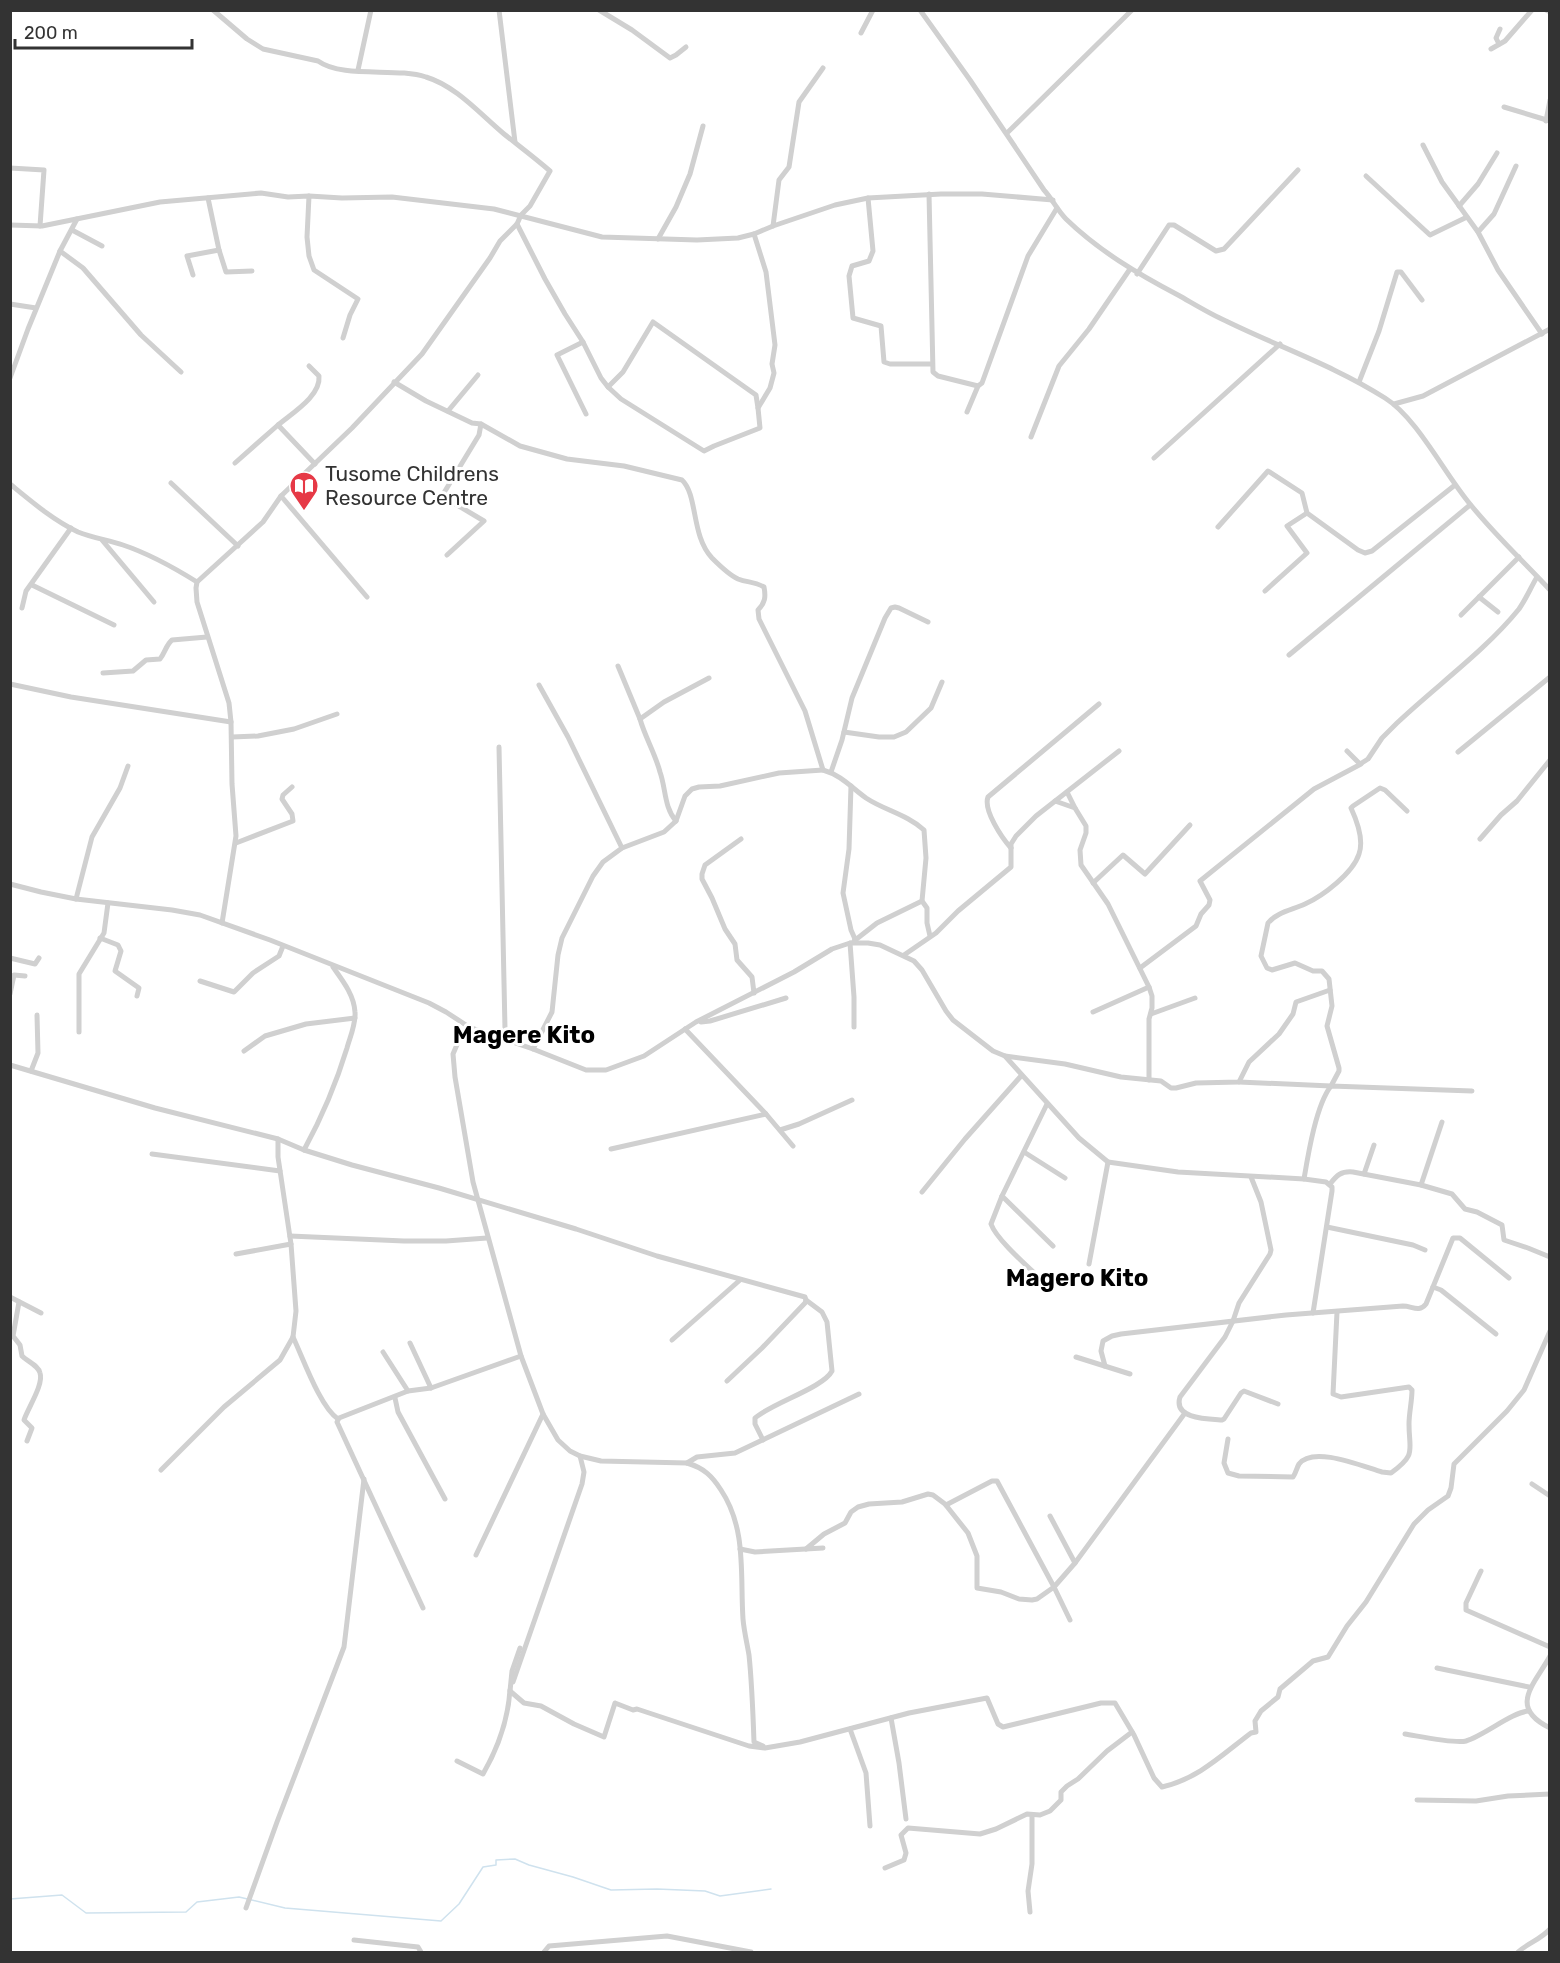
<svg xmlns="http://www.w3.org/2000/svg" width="1560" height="1963" font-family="Rubik,sans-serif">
<rect width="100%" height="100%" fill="#fff"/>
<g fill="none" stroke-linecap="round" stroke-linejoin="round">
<polyline stroke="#cfe2ee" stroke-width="1.5" points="10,1899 62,1895 86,1913 186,1912 197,1902 239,1897 285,1908 441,1921 459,1904 483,1867 496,1865 496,1860 515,1859 529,1865 573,1877 611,1890 657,1889 705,1891 720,1896 771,1889"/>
<g stroke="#d0d0d0" stroke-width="5">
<path d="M213 10 247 39 263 49 318 61C343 79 396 67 426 77 456 86 480 114 504 134 519 146 535 158 550 171L530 206 521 215 517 224 500 241 490 258 422 354 352 428 281 496 263 522 197 582 196 588 197 602 229 703 231 722 232 784 236 836 222 923"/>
<polyline points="499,10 515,142"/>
<polyline points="599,10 632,30 670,58 676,55 686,47"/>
<path d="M920 10 970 80 1044 190C1053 200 1057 210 1066 219 1099 251 1138 274 1178 295 1194 304 1210 314 1226 321 1279 347 1335 366 1385 398 1417 418 1444 473 1470 504 1494 534 1523 561 1550 590"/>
<polyline points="1546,10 1550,12"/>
<polyline points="861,33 873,10"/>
<polyline points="1499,44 1496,38 1500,29"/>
<polyline points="1491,49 1505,41 1532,10"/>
<polyline points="358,70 371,10"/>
<polyline points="1504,107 1550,121"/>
<polyline points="1546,121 1550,100"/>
<polyline points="1007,133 1132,10"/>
<polyline points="1423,145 1442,182 1478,232 1498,270 1542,334"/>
<polyline points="10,168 44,170 40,226"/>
<polyline points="1366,176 1430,235 1467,217"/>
<polyline points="929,194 933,372 938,376 978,386 982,383 1028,256 1057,208"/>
<polyline points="309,196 307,237 309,256 314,270 358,299 350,315 343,338"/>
<polyline points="868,198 873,251 869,261 852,266 849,276 853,318 881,326 884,362 890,364 932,364"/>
<polyline points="1459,206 1478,184 1497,153"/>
<polyline points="517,224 545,279 565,314 583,342 601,378 608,387 621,399 704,451 714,446 760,428 758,408 770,388 774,373 772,364 775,345 766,272 754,234"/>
<polyline points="10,225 42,226 160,202 261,193 288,197 309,196 342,198 392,197 494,209 602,237 697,240 738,238 754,234 773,226 835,205 868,198 941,194 982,194 1053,200"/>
<polyline points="773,226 779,180 789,167 799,102 823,68"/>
<polyline points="72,230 102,246"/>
<polyline points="1478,232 1494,214 1516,166"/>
<polyline points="658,239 676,207 690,174 703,126"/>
<polyline points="219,250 226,272 252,271"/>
<polyline points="60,251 83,268 141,335 181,372"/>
<polyline points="1137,274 1169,225 1174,225 1216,251 1224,249 1298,170"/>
<polyline points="193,275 187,256 219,250 208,198"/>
<polyline points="10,304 36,308"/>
<polyline points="583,342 557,355 586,414"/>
<polyline points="10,378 28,329 60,251 77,219"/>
<path d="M394 382 426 401 472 423 481 424 520 446 567 459 624 466 682 480C698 495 691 536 712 558 719 565 729 575 738 579 748 583 754 581 764 587 766 597 765 603 758 610L759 619 805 711 823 770 779 773 720 786 699 787 692 789 685 796 676 821 664 832 622 848 603 862 593 876 562 938 558 955 552 1012 533 1049"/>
<polyline points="1359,382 1379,331 1397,272 1401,272 1422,300"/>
<polyline points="608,387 623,372 653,322 756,395 758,408"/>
<polyline points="1394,404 1423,396 1550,329"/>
<polyline points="448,411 478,375"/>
<polyline points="967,412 978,386"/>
<path d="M278 425C292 413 321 396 319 376L309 366"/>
<polyline points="1031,437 1059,366 1089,329 1130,269"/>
<polyline points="1154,458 1280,344"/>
<polyline points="235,463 278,425 315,464"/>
<polyline points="171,483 238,546"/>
<path d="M10 484C32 502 53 520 78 532 93 538 108 540 123 545 150 554 173 567 197 582"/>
<polyline points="281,496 367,597"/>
<polyline points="1218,527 1268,471 1302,493 1307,513 1358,550 1365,553 1372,551 1455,485"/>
<polyline points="102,540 154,602"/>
<polyline points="447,555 484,521 442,496 479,435 481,424"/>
<polyline points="32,585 114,625"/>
<polyline points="1265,591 1307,553 1287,526 1307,513"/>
<polyline points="1479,597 1498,612"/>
<polyline points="22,608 26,591 71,528"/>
<polyline points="1461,615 1519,557"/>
<polyline points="1289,655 1470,505"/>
<polyline points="618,666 640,719"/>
<path d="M103 673 133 671 146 660 160 659C165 653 166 645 172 640L207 637"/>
<polyline points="10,684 71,697 231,722"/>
<polyline points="539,685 568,737 622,848"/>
<polyline points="844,732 879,737 894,737 906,732 931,708 942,682"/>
<polyline points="232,737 258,736 294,729 337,714"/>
<polyline points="499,747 505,1029 503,1038"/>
<path d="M1347 751 1360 764 1368 759 1382 738 1397 723C1436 686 1485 651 1519 609 1526 599 1531 587 1537 577"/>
<polyline points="1458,752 1550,677"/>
<path d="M823 770C841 775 852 788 866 798 884 810 908 815 924 830L926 858 922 901 927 908V923L930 936"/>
<polyline points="831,772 842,740 852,698 885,618 891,608 895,607 899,608 928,622"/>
<polyline points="851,786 849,849 843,893 851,930 855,939"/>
<polyline points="1067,792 1075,808"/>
<polyline points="1055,801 1075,808 1086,826 1086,833 1080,850 1081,865 1108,904 1149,987 1152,996 1152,1008 1149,1019 1149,1080"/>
<path d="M676 821C664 807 666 789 660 772 655 753 645 737 640 719L664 702 709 678"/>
<polyline points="741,839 705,865 702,874 702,879 712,898 725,929 735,944 737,960 752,977 754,993"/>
<polyline points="1480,839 1501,815 1517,801 1550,760"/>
<polyline points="236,843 293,821 292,814 282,799 283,795 292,787"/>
<path d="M1011 848C1002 838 983 810 988 797L1099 704"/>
<polyline points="1093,883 1123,855 1145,874 1190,825"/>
<path d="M10 884 41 892 76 899 172 910 200 915 270 940 429 1003 446 1012 469 1027 533 1049 586 1070H606L644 1056 696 1022 794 972 832 949 850 943H868L880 945 914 961 922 970 946 1011 953 1020 993 1051 1005 1056 1079 1138 1108 1162 1178 1172 1304 1179C1308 1155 1316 1105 1331 1086L1472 1091"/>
<polyline points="76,899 92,837 120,788 128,766"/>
<polyline points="100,938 118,945 121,951 115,971 139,988 137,996"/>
<polyline points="854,941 877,923 922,901"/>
<polyline points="850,943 854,997 854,1027"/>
<polyline points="904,955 936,933 958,911 1011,867 1011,844 1016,836 1036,816 1119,751"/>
<polyline points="10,958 35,964 39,958"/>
<polyline points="1140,968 1196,926 1201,914 1209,905 1210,900 1200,881 1314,789 1361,764"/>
<polyline points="200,981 234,992 253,973 279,956 283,946"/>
<polyline points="10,994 14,975 25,976"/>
<polyline points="1093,1012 1149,987"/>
<polyline points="1151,1014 1195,998"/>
<polyline points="701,1022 710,1021 786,998"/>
<path d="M469 1027 462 1033 453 1054 455 1077 473 1182 521 1356 543 1414 558 1440 570 1451 580 1456 601 1461 687 1463C704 1468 712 1476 721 1490 747 1529 740 1575 743 1619 744 1631 747 1643 749 1655 752 1684 753 1713 754 1742L763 1746"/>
<polyline points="685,1029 766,1114 793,1146"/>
<polyline points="79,1032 79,974 104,933 108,903"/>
<polyline points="244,1051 265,1036 306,1024 355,1018"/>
<polyline points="1005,1056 1065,1064 1121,1077 1161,1081 1171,1088 1176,1088 1196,1083 1239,1082 1249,1062 1279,1034 1293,1014 1296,1002 1330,990"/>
<polyline points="10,1065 155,1108 278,1139 304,1150 352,1165 439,1188 576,1229 657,1256 805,1297 806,1300 805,1303 762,1348 727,1381"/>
<polyline points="31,1071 38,1053 37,1015"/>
<path d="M1239 1082 1331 1086 1339 1071V1068L1327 1026 1332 1006 1329 979 1322 971H1313L1295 963 1272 970 1267 968 1261 956 1268 923C1277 912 1292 910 1305 904 1323 896 1353 873 1359 854 1364 840 1357 821 1351 808L1353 806 1380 788 1385 790 1407 811"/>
<polyline points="780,1130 799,1124 852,1100"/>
<polyline points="611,1149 766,1114"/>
<path d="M304 1150C322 1117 336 1084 347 1048 350 1037 356 1024 355 1012 354 995 343 981 333 967"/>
<polyline points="1024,1152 1065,1178"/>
<polyline points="152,1154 280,1171"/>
<polyline points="1364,1174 1374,1145"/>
<path d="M1251 1177 1261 1202 1271 1250 1270 1254 1239 1303 1233 1321 1225 1337 1180 1397C1173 1419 1208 1419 1222 1420L1224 1419 1241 1393 1244 1391 1278 1404"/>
<polyline points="1304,1179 1326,1182 1332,1187 1332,1191 1313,1313"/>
<path d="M1330 1184C1337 1175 1341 1171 1353 1172L1421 1185 1452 1194 1465 1209 1477 1212 1502 1225 1504 1240 1528 1248 1550 1257"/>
<polyline points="1421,1185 1442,1122"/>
<polyline points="922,1192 965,1139 1021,1076"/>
<polyline points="1002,1196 1053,1246"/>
<polyline points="1327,1227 1413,1245 1425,1250"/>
<polyline points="290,1236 404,1241 446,1241 487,1238"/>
<polyline points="236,1254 291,1244"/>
<polyline points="1089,1264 1108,1162"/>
<path d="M1047 1285C1033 1271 997 1241 991 1224L1002 1196 1047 1104"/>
<polyline points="1433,1287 1441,1290 1496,1334"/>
<polyline points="10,1297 41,1313"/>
<path d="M19 1302 13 1336 20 1345 22 1356C27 1361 39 1366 40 1373 44 1384 28 1408 24 1420L32 1428 27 1441"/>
<path d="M293 1337C303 1358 320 1407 338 1419"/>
<polyline points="672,1340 740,1280"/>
<polyline points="410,1343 431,1388"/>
<polyline points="383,1352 408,1391 339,1418 337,1422 423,1608"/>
<polyline points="1076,1357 1130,1374"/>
<path d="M1105 1366 1101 1351 1103 1341 1112 1336 1121 1334 1286 1315 1403 1306C1412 1306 1419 1313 1426 1304L1453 1238H1460L1509 1278"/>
<polyline points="408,1391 431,1388 521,1356"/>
<polyline points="395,1398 398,1412 445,1499"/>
<path d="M1228 1439 1224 1463 1228 1473 1239 1476 1293 1477C1296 1473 1297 1467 1299 1464 1313 1445 1364 1467 1382 1472L1391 1473C1417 1454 1409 1451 1409 1424 1409 1413 1412 1401 1412 1390L1409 1387 1341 1397 1333 1394 1337 1312"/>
<path d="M763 1440 755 1424V1418C772 1403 823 1388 832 1371L827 1322 822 1312 806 1300"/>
<polyline points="687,1463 697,1457 735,1453 859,1394"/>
<polyline points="161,1470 224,1407 280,1360 293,1337 296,1311 291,1244 278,1157 278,1139"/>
<polyline points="1532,1484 1550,1496"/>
<polyline points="946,1505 992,1481 997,1481 1054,1587 1075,1563 1185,1413"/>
<polyline points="1050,1516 1075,1563"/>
<polyline points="740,1549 755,1552 823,1548"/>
<polyline points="806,1549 824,1534 845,1523 851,1512 858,1507 869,1504 902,1502 928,1494 933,1495 945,1504 968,1533 977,1556 977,1588 1001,1592 1019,1599 1032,1600 1037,1599 1054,1587 1070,1620"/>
<polyline points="476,1555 543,1414"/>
<polyline points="1481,1571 1466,1603 1466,1610 1550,1647"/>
<path d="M520 1648 512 1671 510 1691 524 1703 541 1706 574 1724 604 1737 615 1703 633 1710 637 1709 749 1746 765 1748 800 1742 909 1713 987 1698 998 1724 1003 1727 1101 1703H1115L1134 1735 1154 1778 1162 1787C1198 1779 1223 1754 1251 1733L1256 1732 1255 1721 1261 1711 1278 1697 1280 1689 1313 1661 1328 1657 1347 1626 1366 1602 1414 1524 1428 1510 1448 1496 1451 1488 1454 1464 1507 1411 1524 1390 1550 1331"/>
<path d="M1550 1656C1535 1684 1507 1707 1550 1728"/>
<polyline points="1437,1668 1529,1687"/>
<polyline points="513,1682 582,1484 584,1472 580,1456"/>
<polyline points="891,1718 899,1763 906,1819"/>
<polyline points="850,1729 866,1773 870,1826"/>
<path d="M1405 1734C1418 1736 1455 1744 1466 1741 1485 1735 1512 1712 1529 1711"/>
<path d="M457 1761 483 1774C498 1748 508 1720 510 1690"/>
<polyline points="1417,1800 1476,1801 1508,1796 1550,1794"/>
<polyline points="885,1868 904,1860 906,1853 901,1835 908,1828 980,1834 996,1829 1027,1814 1040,1815 1050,1811 1061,1800 1061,1792 1067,1786 1078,1779 1107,1751 1132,1732"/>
<polyline points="246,1908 277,1822 344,1647 364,1479"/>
<polyline points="1030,1912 1028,1891 1032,1864 1032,1815"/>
<polyline points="354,1940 418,1947 421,1952"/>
<polyline points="544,1952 549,1946 667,1936 751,1952"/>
<path d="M1518 1952C1528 1943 1540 1940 1550 1929"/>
</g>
</g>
<defs>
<g id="library-pin" transform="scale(1.5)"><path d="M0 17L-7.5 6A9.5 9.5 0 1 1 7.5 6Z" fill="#e63946" stroke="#fff"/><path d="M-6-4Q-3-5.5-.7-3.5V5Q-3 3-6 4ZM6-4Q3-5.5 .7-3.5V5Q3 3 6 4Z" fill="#fff"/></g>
</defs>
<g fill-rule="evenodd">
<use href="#library-pin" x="304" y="486"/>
</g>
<g text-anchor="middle" stroke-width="6" stroke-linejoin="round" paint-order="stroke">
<g font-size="21" fill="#333" stroke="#fff" text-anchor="start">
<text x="325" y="481">Tusome Childrens<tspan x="325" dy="24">Resource Centre</tspan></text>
</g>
<g font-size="24" font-weight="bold" fill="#000" stroke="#fff">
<text x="524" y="1043">Magere Kito</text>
<text x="1077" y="1286">Magero Kito</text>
</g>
</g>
<rect width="1560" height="1963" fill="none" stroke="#333333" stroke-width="24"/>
<path d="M15 39v9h177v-9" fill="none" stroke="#333333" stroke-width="3"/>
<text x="24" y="39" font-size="18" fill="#333333" stroke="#ffffff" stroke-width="4.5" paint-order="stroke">200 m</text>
</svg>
